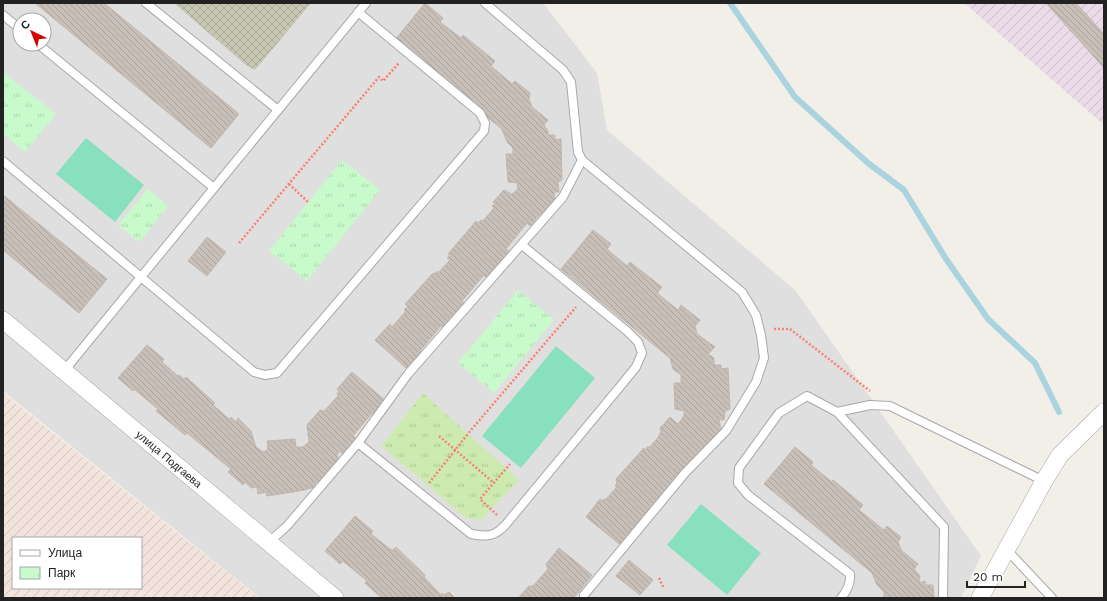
<svg xmlns="http://www.w3.org/2000/svg" width="1107" height="601" font-family="'Work Sans',sans-serif">
<defs>
<pattern id="industrial-furrows" width="10" height="10" patternUnits="userSpaceOnUse"><rect width="10" height="10" fill="#ebdbe8"/><path d="M-1 1l2-2M0 10L10 0M9 11l2-2" fill="none" stroke="#c9bcc7"/></pattern>
<pattern id="military-furrows" width="10" height="10" patternUnits="userSpaceOnUse"><rect width="10" height="10" fill="#f3e3dd"/><path d="M-1 1l2-2M0 10L10 0M9 11l2-2" fill="none" stroke="#d0c2bd"/></pattern>
<pattern id="construction-cross-hatch" width="8" height="8" patternUnits="userSpaceOnUse"><rect width="8" height="8" fill="#c7c7b4"/><path d="M0 0l8 8M0 8l8-8" fill="none" stroke="#abab9a"/></pattern>
<pattern id="grass-tufts" width="24" height="20" patternUnits="userSpaceOnUse"><rect width="24" height="20" fill="#cdebb0"/><path d="M3 7l-1-3M5 7V3M7 7l1-3M15 17l-1-3M17 17v-4M19 17l1-3" fill="none" stroke="#b0c997"/></pattern>
<pattern id="park-tufts" width="24" height="20" patternUnits="userSpaceOnUse"><rect width="24" height="20" fill="#c8facc"/><path d="M3 7l-1-3M5 7V3M7 7l1-3M15 17l-1-3M17 17v-4M19 17l1-3" fill="none" stroke="#acd6af"/></pattern>
<pattern id="building-back-hatch" width="6" height="6" patternUnits="userSpaceOnUse"><rect width="6" height="6" fill="#c7bfb8"/><path d="M-1 5l2 2M0 0l6 6M5-1l2 2" fill="none" stroke="#aba49e"/></pattern>
</defs>
<rect width="100%" height="100%" fill="#f2efe9"/>
<path fill="#e0dfdf" fill-rule="evenodd" d="M3 3H543L597 73 607 130 796 291 981 556 961 598H260L3 391ZM20 20H44V44H20Z"/>
<polygon fill="url(#industrial-furrows)" points="964,3 1104,3 1104,125"/>
<path fill="url(#military-furrows)" fill-rule="evenodd" d="M3 393 259 598H3ZM13 538H141V588H13Z"/>
<polygon fill="url(#construction-cross-hatch)" points="174,3 311,3 255,70 246,65"/>
<polygon fill="url(#grass-tufts)" points="423,393 519,480 481,520 466,518 381,446"/>
<g fill="url(#park-tufts)">
<polygon points="3,72 56,114 25,152 3,134"/>
<polygon points="342,160 380,190 307,281 269,251"/>
<polygon points="148,189 168,206 139,242 118,225"/>
<polygon points="518,290 554,320 494,393 458,363"/>
</g>
<g fill="#88e0be">
<polygon points="86,138 144,185 115,222 56,174"/>
<polygon points="556,346 595,378 521,468 482,436"/>
<polygon points="701,504 761,553 727,595 667,545"/>
</g>
<g fill="none" stroke-linecap="round" stroke-linejoin="round">
<polyline stroke="#aad3df" stroke-width="6" points="730,3 795,97 868,163 904,190 946,259 988,319 1035,363 1059,412"/>
</g>
<g fill="url(#building-back-hatch)" stroke="#c4b6ab">
<polygon points="35,3 104,3 239,114 211,148"/>
<polygon points="425,3 443,18 440,22 461,38 463,35 495,61 491,66 512,84 515,81 530,93 529,99 532,107 548,120 544,125 548,131 548,135 555,135 555,140 561,139 562,180 558,182 559,192 554,192 555,200 553,203 554,204 543,218 539,215 530,226 527,223 506,249 509,251 487,278 484,275 462,301 466,304 444,329 441,326 420,351 423,353 411,367 406,368 375,340 390,324 392,327 406,311 404,310 408,306 405,304 433,273 434,275 436,272 439,272 450,260 447,258 450,255 448,254 476,221 478,223 481,220 483,221 494,208 492,206 495,204 493,202 504,190 512,194 518,189 517,183 508,182 506,154 513,154 513,148 507,142 502,129 394,41"/>
<polygon points="1046,3 1076,3 1104,34 1104,68"/>
<polygon points="3,195 107,279 79,313 3,250"/>
<polygon points="593,230 611,244 607,249 627,266 630,262 662,287 657,293 678,310 681,305 700,320 695,326 697,334 715,347 708,354 714,358 714,365 721,365 721,369 728,368 730,409 725,411 724,420 719,420 722,433 708,448 705,446 696,456 695,455 677,475 680,477 654,508 651,506 635,525 636,528 622,544 618,543 586,517 600,499 603,501 604,499 606,499 617,487 615,486 617,483 616,479 644,448 646,450 647,447 650,447 659,436 661,431 660,428 670,417 678,424 684,416 684,411 675,409 674,383 681,383 681,375 673,369 670,358 561,269"/>
<polygon points="207,237 226,252 207,276 188,261"/>
<polygon points="147,345 164,359 162,362 178,376 179,375 184,379 186,377 215,403 213,405 229,419 231,417 236,422 238,418 251,431 256,447 263,452 268,450 267,441 295,439 296,447 303,447 309,442 307,425 320,410 324,411 338,396 337,393 339,392 337,389 352,372 387,402 375,415 372,413 353,436 356,439 343,454 339,451 337,456 340,462 321,482 315,482 316,487 307,489 305,490 267,496 266,492 258,494 257,487 251,488 245,482 243,485 228,472 231,469 187,433 185,435 156,411 158,409 134,389 133,391 118,378"/>
<polygon points="795,447 813,462 811,465 832,482 833,480 863,505 859,510 884,530 887,526 901,537 898,542 902,551 918,564 914,569 920,576 919,583 925,581 925,585 933,585 934,598 884,598 884,592 877,585 872,573 764,484"/>
<polygon points="355,516 373,531 371,534 390,549 393,550 396,547 425,575 424,577 441,595 442,593 444,595 449,592 455,598 382,598 365,583 367,581 343,561 340,564 325,551"/>
<polygon points="559,548 592,575 574,598 518,598 529,586 533,586 548,569 546,564"/>
<polygon points="629,560 653,580 640,595 616,576"/>
</g>
<g fill="none" stroke-linecap="round" stroke-linejoin="round">
<g stroke="#a9a9a9" stroke-width="10">
<g id="lane">
<polyline points="146,3 278,110"/>
<polyline points="3,15 20,29"/>
<polyline points="582,160 742,292 756,315 761,335 764,358 756,382 726,431 685,473 584,595"/>
<polyline points="3,161 141,277 214,188 38,44"/>
<polyline points="214,188 366,3"/>
<polyline points="64,371 141,277 254,372 265,375 277,373 484,131 485,123 480,113 358,12"/>
<polyline points="837,412 944,527 943,598"/>
<polyline points="358,443 408,374 563,197 582,160 578,152 571,82 563,70 485,3"/>
<path d="M269 542 287 526 358 443 471 534C487 537 495 537 507 523L623 383 636 367 642 353 638 342 627 331 522 245"/>
<polyline points="1007,550 1052,598"/>
<path d="M841 598C847 591 851 584 850 574L748 495 738 483 739 468 779 413 807 396 837 412 870 405 890 406 1044 481"/>
</g>
</g>
<g stroke="#a9a9a9" stroke-width="18">
<g id="street">
<polyline points="3,320 335,598"/>
<polyline points="980,598 1044,481 1060,455 1104,412"/>
</g>
</g>
<g stroke="#fa8072" stroke-width="2.5" stroke-dasharray="2 2" stroke-linecap="butt">
<polyline points="289,184 308,202"/>
<polyline points="239,243 379,77 383,81 399,63"/>
<polyline points="774,329 790,329 870,391"/>
<polyline points="439,436 494,483"/>
<polyline points="429,483 471,430 576,307"/>
<polyline points="497,515 480,499 510,464"/>
<polyline points="659,578 664,589"/>
</g>
<use href="#lane" stroke="#fff" stroke-width="8"/>
<use href="#street" stroke="#fff" stroke-width="17"/>
</g>
<g text-anchor="middle" stroke-width="3" stroke-linejoin="round" paint-order="stroke">
<g font-size="11" fill="#222" stroke="#fff">
<text transform="translate(169 459) rotate(40)" y="4">улица Подгаева</text>
</g>
</g>
<rect width="1107" height="601" fill="none" stroke="#222222" stroke-width="8"/>
<rect x="12" y="537" width="130" height="52" fill="#ffffff" stroke="#a7a7a7"/>
<rect x="20" y="550" width="20" height="6" fill="#ffffff" stroke="#a7a7a7"/>
<text x="48" y="557" font-size="12" fill="#222222">Улица</text>
<rect x="20" y="567" width="20" height="12" fill="url(#park-tufts)" stroke="#a7a7a7"/>
<text x="48" y="577" font-size="12" fill="#222222">Парк</text>
<g transform="translate(32 32) rotate(317)"><circle r="19" fill="#ffffff" stroke="#a7a7a7"/>
<path d="M0-3L7 15L0 10L-7 15Z" fill="#d40000"/>
<text y="-6" font-size="11" font-weight="bold" text-anchor="middle" fill="#222222">С</text>
</g>
<path d="M967 581v6h58v-6" fill="none" stroke="#222222" stroke-width="2"/>
<text x="973" y="581" font-size="12" fill="#222222" stroke="#ffffff" stroke-width="3" paint-order="stroke">20 m</text>
</svg>
